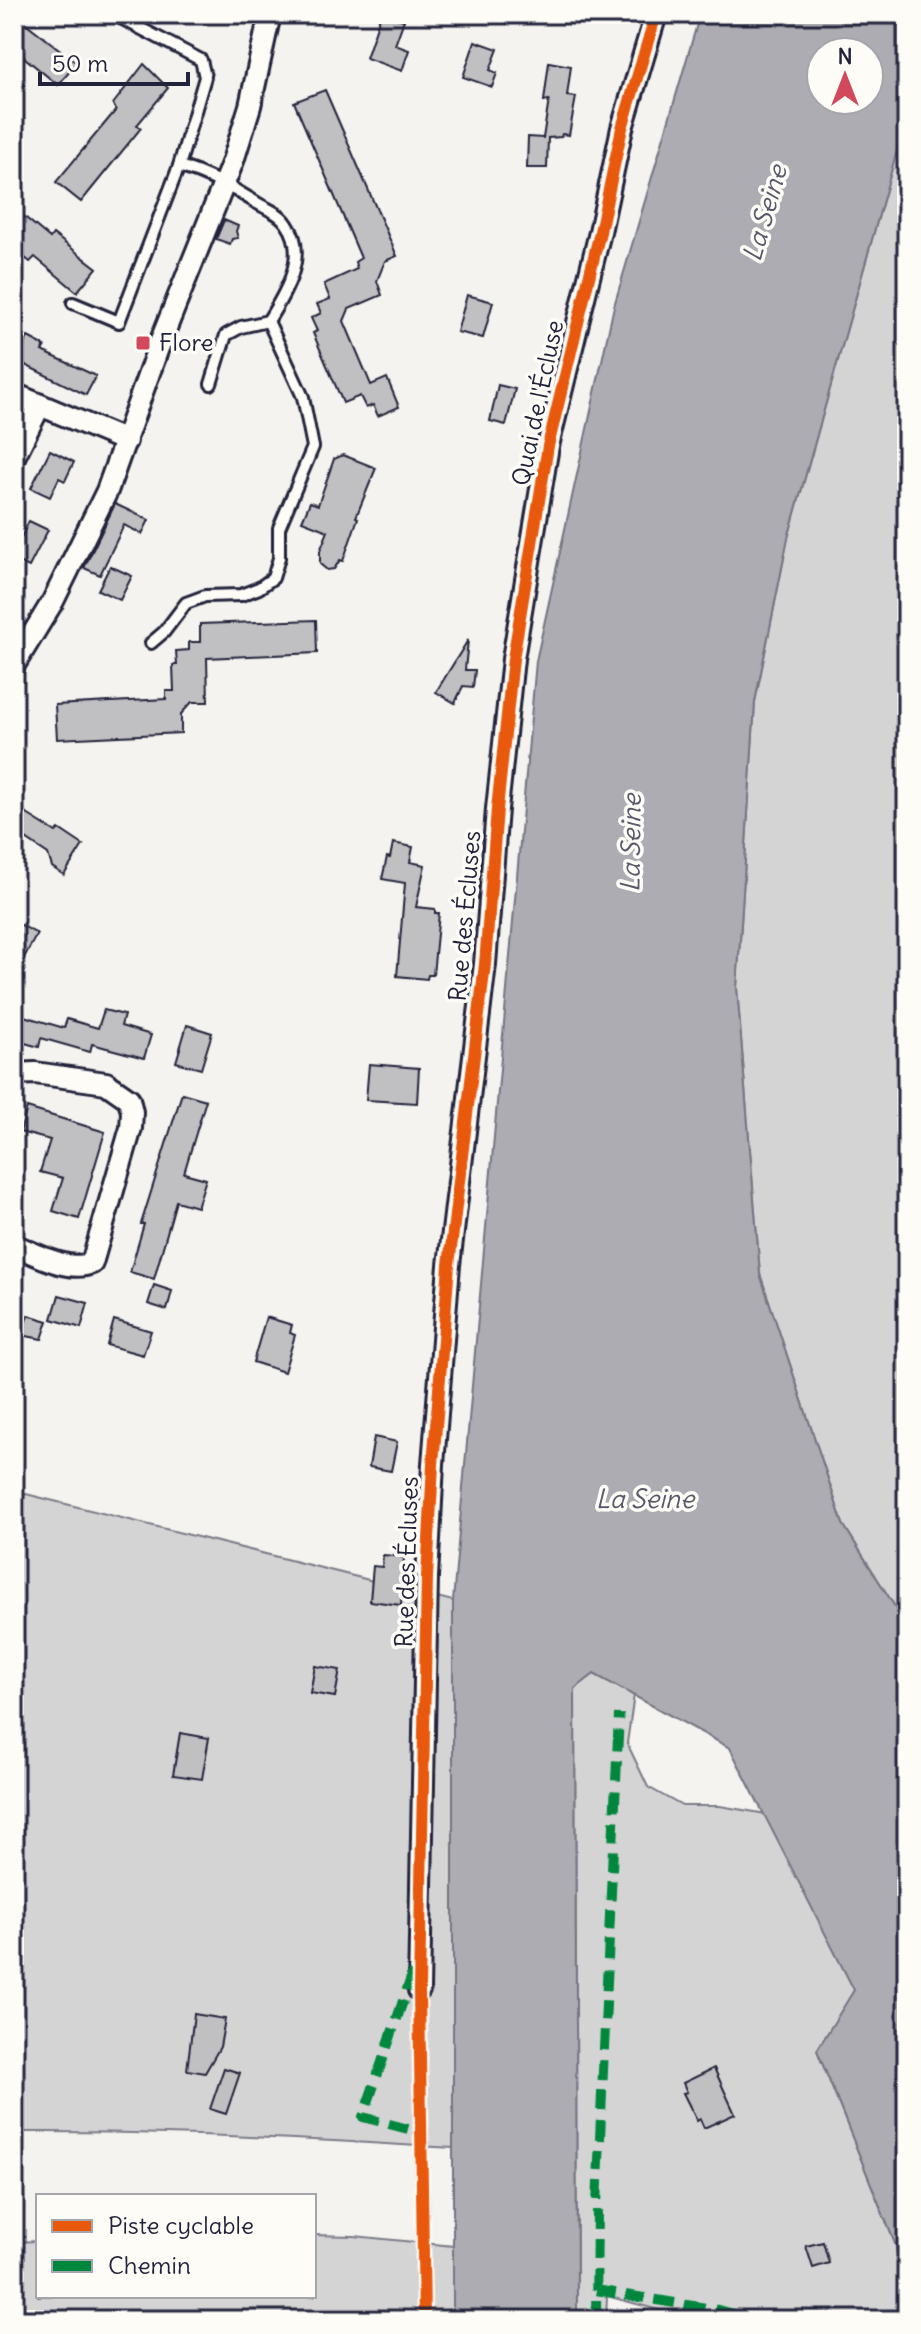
<svg xmlns="http://www.w3.org/2000/svg" width="921" height="2334" font-family="Delius,sans-serif">
<rect width="100%" height="100%" fill="#f4f3ef"/>
<filter id="ink" filterUnits="userSpaceOnUse"><feTurbulence type="fractalNoise" baseFrequency=".0125" numOctaves="2"/><feDisplacementMap in="SourceGraphic" scale="16" xChannelSelector="R" yChannelSelector="G"/><feConvolveMatrix kernelMatrix="1 2 1 2 8 2 1 2 1" color-interpolation-filters="sRGB"/></filter>
<g filter="url(#ink)">
<g fill="#d5d4d5" stroke="#7c7b88" stroke-width="2">
<polygon points="907,115 907,1626 843,1524 760,1274 737,988 755,702 788,538"/>
<path d="M14 1491 453 1601 454 2148C307 2139 161 2131 14 2132Z"/>
<polygon points="594,1674 634,1695 627,1743 648,1787 682,1806 720,1806 766,1814 855,1990 817,2050 896,2246 905,2320 696,2320 607,2296 606,2320 577,2320 575,1688"/>
<polygon points="314,2235 354,2236 453,2246 453,2320 14,2320 14,2242 38,2241 38,2296 314,2296"/>
</g>
<path fill="#acacb2" stroke="#757582" stroke-width="2" fill-rule="evenodd" d="M700 14H907V115L788 538 755 702 737 988 760 1274 843 1524 907 1626V2320H905L896 2246 817 2050 854 1990 730 1748 594 1674 575 1689 577 2320H453V1601L536 661 614 306ZM821 52H869V100H821Z"/>
<g fill="#c0bfc2" stroke="#22223b" stroke-width="2">
<polygon points="14,14 77,63 58,85 14,49"/>
<polygon points="381,14 404,20 395,45 409,50 402,71 366,58"/>
<polygon points="475,41 498,49 490,70 497,73 492,87 463,77"/>
<polygon points="549,62 571,66 567,96 576,97 569,135 562,134 561,137 548,138 547,168 527,168 528,137 543,138 549,100 544,101"/>
<polygon points="144,64 168,88 137,125 141,128 81,202 56,182 116,110 113,104"/>
<polygon points="325,90 397,256 385,261 377,281 382,295 349,309 344,321 371,385 387,378 399,407 378,416 373,405 366,408 360,396 343,403 313,333 317,331 311,318 321,313 317,304 330,299 324,284 357,269 355,262 361,258 294,102"/>
<polygon points="14,208 50,238 53,234 97,268 77,292 35,257 30,262 14,249"/>
<polygon points="224,220 238,226 236,231 238,238 232,239 230,244 216,239"/>
<polygon points="467,295 493,302 483,338 457,332"/>
<polygon points="28,337 45,346 42,351 96,376 86,395 15,360"/>
<polygon points="498,385 515,389 506,425 490,421"/>
<polygon points="50,450 74,462 65,481 59,478 50,497 31,488"/>
<polygon points="343,455 376,468 356,517 358,518 343,561 340,560 334,569 327,570 320,564 320,551 328,531 302,521 310,502 318,505 334,459"/>
<polygon points="115,504 149,520 142,534 124,525 100,575 84,568"/>
<polygon points="29,521 48,530 29,567 14,560 14,552"/>
<polygon points="110,566 132,576 120,600 98,590"/>
<polygon points="316,620 317,653 207,658 208,702 192,702 181,714 181,733 57,739 55,705 166,699 166,691 174,691 173,665 177,665 176,651 189,650 189,642 200,642 200,624"/>
<polygon points="468,640 465,670 475,670 473,687 463,686 455,703 436,692"/>
<polygon points="14,806 56,832 59,829 83,845 64,875 52,867 48,854 14,831"/>
<polygon points="393,843 413,847 410,862 425,865 416,907 435,909 435,913 439,913 433,975 428,975 427,979 397,976 405,883 382,879 387,857 390,858"/>
<polygon points="14,921 37,934 14,976"/>
<polygon points="104,1010 124,1015 121,1026 151,1035 144,1058 92,1044 90,1052 41,1038 39,1047 14,1040 14,1013 64,1028 67,1019 98,1028"/>
<polygon points="187,1025 212,1033 201,1069 176,1062"/>
<polygon points="369,1064 419,1068 417,1103 366,1100"/>
<polygon points="182,1093 206,1100 184,1173 206,1179 197,1207 176,1201 154,1279 130,1272 144,1224 141,1224"/>
<polygon points="27,1108 105,1132 79,1219 53,1211 63,1178 40,1172 50,1140 20,1132"/>
<polygon points="154,1285 172,1291 167,1310 148,1304"/>
<polygon points="59,1295 88,1303 81,1328 52,1319"/>
<polygon points="28,1315 48,1321 42,1339 21,1335"/>
<polygon points="266,1317 292,1325 290,1333 295,1335 284,1372 253,1362"/>
<polygon points="114,1320 151,1331 143,1355 107,1345"/>
<polygon points="374,1437 397,1442 391,1471 369,1467"/>
<polygon points="383,1555 404,1557 401,1605 370,1601 373,1566 382,1567"/>
<polygon points="315,1666 340,1670 335,1697 310,1693"/>
<polygon points="180,1733 209,1738 202,1779 173,1775"/>
<polygon points="194,2014 225,2019 220,2047 205,2073 187,2070"/>
<polygon points="224,2068 240,2073 226,2114 210,2109"/>
<polygon points="714,2068 735,2114 704,2128 700,2119 697,2121 683,2093 687,2092 683,2083"/>
<polygon points="823,2242 829,2263 813,2268 806,2246"/>
</g>
<g fill="none" stroke-linecap="round" stroke-linejoin="round">
<g stroke="#22223b" stroke-width="16">
<g id="lane">
<polyline points="113,14 201,60 205,77 179,166"/>
<path d="M73 303 119 322 179 166C208 175 232 187 257 203 267 209 280 213 287 224 309 255 285 294 268 321L241 327 226 335 211 384"/>
<polyline points="151,643 164,632 186,603 205,596 241,595 259,588 273,578 279,558 279,528 313,447 303,397 268,321"/>
<polyline points="419,1990 424,2320"/>
</g>
</g>
<g stroke="#22223b" stroke-width="26">
<g id="street">
<polyline points="14,394 126,441"/>
<polyline points="14,457 40,405"/>
<polyline points="14,665 53,601 107,491 158,348 233,161 250,106 270,14"/>
<path d="M14 1074 35 1073 106 1083 129 1099 132 1112 131 1128 92 1263C70 1273 35 1254 14 1245"/>
<polyline points="419,1990 427,1577 433,1464 449,1265 485,964 497,809 513,659 548,446 600,232 622,128 656,14"/>
</g>
</g>
<use href="#lane" stroke="#fdfcf7" stroke-width="10"/>
<use href="#street" stroke="#fdfcf7" stroke-width="20"/>
<g stroke="#00873e" stroke-width="10" stroke-dasharray="20 10" stroke-linecap="butt">
<polyline points="413,1972 363,2117 423,2133"/>
<polyline points="596,2290 718,2310 753,2320"/>
<polyline points="596,2320 597,2205 619,1714"/>
</g>
<g stroke="#fdfcf7" stroke-width="17">
<polyline id="cycleway" points="424,2320 419,1990 427,1577 433,1464 449,1265 485,964 497,809 513,659 548,446 600,232 622,128 656,14"/>
</g>
<use href="#cycleway" stroke="#e8590c" stroke-width="12"/>
</g>
</g>
<rect fill="#d1495b" stroke="#fdfcf7" stroke-width="3" x="135" y="335" width="16" height="16" rx="4"/>
<g text-anchor="middle" stroke-width="7" stroke-linejoin="round" paint-order="stroke">
<g font-size="24" fill="#22223b" stroke="#fdfcf7" text-anchor="start">
<text x="159" y="351">Flore</text>
</g>
<g font-size="24" fill="#22223b" stroke="#fdfcf7">
<text transform="translate(538 403) rotate(-78)" y="8">Quai de l'Écluse</text>
<text transform="translate(465 916) rotate(-85)" y="8">Rue des Écluses</text>
<text transform="translate(407 1562) rotate(-88)" y="8">Rue des Écluses</text>
</g>
<g font-size="26" font-style="italic" fill="#59596b" stroke="#fdfcf7">
<text transform="translate(765 213) rotate(-74)" y="9">La Seine</text>
<text transform="translate(631 843) rotate(-89)" y="9">La Seine</text>
<text x="645" y="1508">La Seine</text>
</g>
</g>
<rect width="921" height="2334" fill="none" stroke="#fdfcf7" stroke-width="48"/>
<rect x="24" y="24" width="873" height="2286" fill="none" stroke="#22223b" stroke-width="3" filter="url(#ink)"/>
<rect x="36" y="2194" width="280" height="104" fill="#fdfcf7" stroke="#a5a5ac" stroke-width="2"/>
<rect x="52" y="2220" width="40" height="12" fill="#e8590c" stroke="#a5a5ac" stroke-width="2"/>
<text x="108" y="2234" font-size="24" fill="#22223b">Piste cyclable</text>
<rect x="52" y="2260" width="40" height="12" fill="#00873e" stroke="#a5a5ac" stroke-width="2"/>
<text x="108" y="2274" font-size="24" fill="#22223b">Chemin</text>
<g transform="translate(845 76)"><circle r="38" fill="#fdfcf7" stroke="#a5a5ac" stroke-width="2"/>
<path d="M0-6L14 30L0 20L-14 30Z" fill="#d1495b"/>
<text y="-12" font-size="22" font-weight="bold" text-anchor="middle" fill="#22223b">N</text>
</g>
<path d="M40 72v12h148v-12" fill="none" stroke="#22223b" stroke-width="4"/>
<text x="52" y="72" font-size="24" fill="#22223b" stroke="#fdfcf7" stroke-width="6" paint-order="stroke">50 m</text>
</svg>
